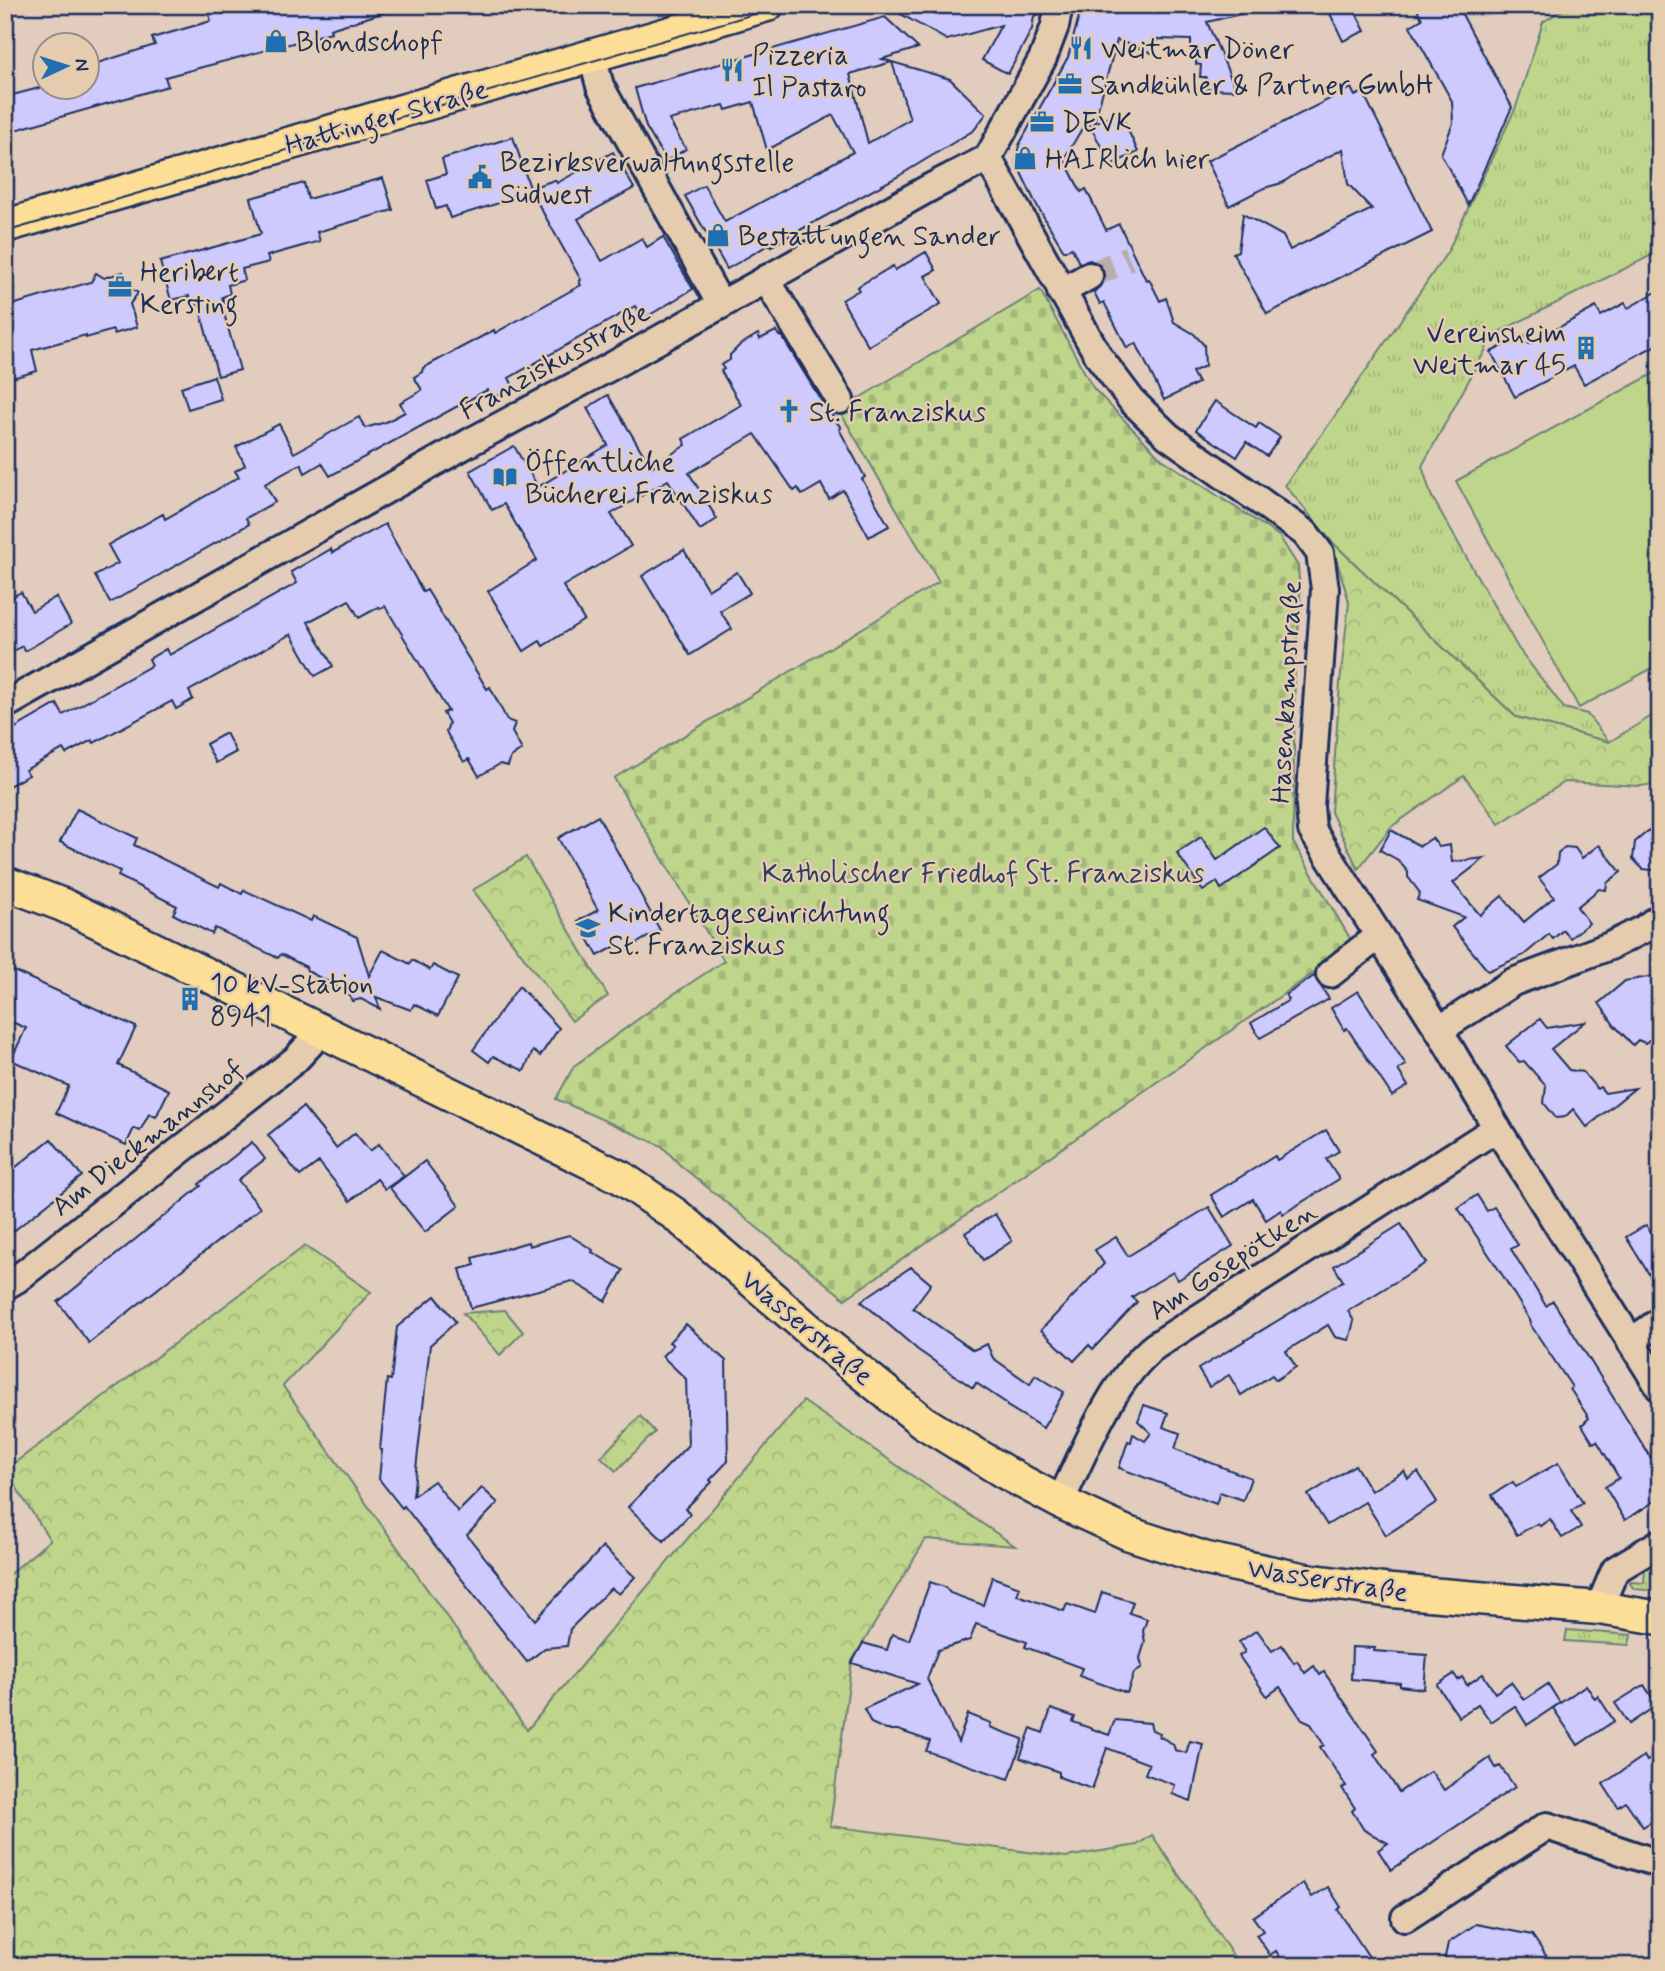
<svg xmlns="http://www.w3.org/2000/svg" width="1665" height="1971" font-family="Mynerve,sans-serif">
<defs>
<pattern id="grass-tufts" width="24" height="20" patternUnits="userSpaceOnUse" patternTransform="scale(1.75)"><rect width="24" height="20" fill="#bed58b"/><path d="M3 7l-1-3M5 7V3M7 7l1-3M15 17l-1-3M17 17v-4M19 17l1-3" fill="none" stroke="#a3b77a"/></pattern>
<pattern id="forest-crowns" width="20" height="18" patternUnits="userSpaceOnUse" patternTransform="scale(1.75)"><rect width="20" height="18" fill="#bed58b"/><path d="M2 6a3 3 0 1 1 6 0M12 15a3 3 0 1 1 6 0" fill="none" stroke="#a3b77a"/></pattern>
<pattern id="cemetery-stones" width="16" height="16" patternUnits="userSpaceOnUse" patternTransform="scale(1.75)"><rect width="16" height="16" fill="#bed58b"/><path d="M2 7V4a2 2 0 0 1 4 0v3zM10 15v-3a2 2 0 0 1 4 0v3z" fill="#a3b77a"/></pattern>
</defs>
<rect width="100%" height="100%" fill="#e1ccbe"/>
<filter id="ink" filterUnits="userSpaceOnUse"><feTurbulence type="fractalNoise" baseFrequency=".0143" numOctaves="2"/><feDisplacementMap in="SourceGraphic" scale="14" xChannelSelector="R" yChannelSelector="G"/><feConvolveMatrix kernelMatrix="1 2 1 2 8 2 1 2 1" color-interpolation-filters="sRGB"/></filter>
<g filter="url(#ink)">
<g fill="url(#grass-tufts)" stroke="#6c8274" stroke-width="2">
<polygon points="1571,5 1660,5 1660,251 1491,336 1486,349 1422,466 1431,495 1518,648 1564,708 1587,714 1609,742 1516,717 1331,541 1285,485 1332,420 1448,251 1516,107 1543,22"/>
<polygon points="1660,1559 1660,1591 1634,1589 1629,1582 1644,1583 1645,1568"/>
<polygon points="1567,1630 1631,1635 1629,1645 1565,1641"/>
</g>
<g fill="url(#forest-crowns)" stroke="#6c8274" stroke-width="2">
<polygon points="1331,541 1516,717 1609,742 1660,711 1660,783 1641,786 1565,782 1499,824 1464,776 1391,827 1358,869 1331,812 1340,683 1349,602"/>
<polygon points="526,857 608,996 572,1021 473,890"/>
<polygon points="305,1246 371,1292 283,1386 527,1730 803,1401 1015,1546 926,1539 852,1661 830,1826 1066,1857 1137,1845 1152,1835 1240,1966 5,1966 5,1578 50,1540 5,1470"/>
<polygon points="505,1310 523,1332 500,1355 463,1313"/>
<polygon points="640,1416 655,1432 616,1471 601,1457"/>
</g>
<polygon fill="url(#cemetery-stones)" stroke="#6c8274" stroke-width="2" points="1040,290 1093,388 1162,459 1279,536 1298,566 1301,610 1295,653 1293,842 1354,945 845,1299 680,1165 662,1146 556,1099 574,1066 663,1001 724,961 614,778 939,582 839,410"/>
<polygon fill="#bed58b" stroke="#6c8274" stroke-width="2" points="1660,370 1660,664 1579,708 1456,481"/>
<g fill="#cecafd" stroke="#1b2f5e" stroke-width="2">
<polygon points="227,5 391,5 392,10 330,29 331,32 308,39 165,77 168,86 5,133 5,97 39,88 88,88 88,66 155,45 152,38 211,21 208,10"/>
<polygon points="925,5 1043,5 1041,14 1034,16 1032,29 1008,74 982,60 1001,25 947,40 899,13"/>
<polygon points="1082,5 1245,5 1245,13 1207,22 1236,90 1205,89 1206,77 1200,77 1201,65 1196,64 1196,52 1191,52 1191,40 1157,39 1152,53 1117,40 1094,123 1120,112 1138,152 1111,165 1087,120 1064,159 1081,192 1086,189 1106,230 1119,224 1146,280 1149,279 1160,301 1166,298 1174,322 1194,334 1204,345 1205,366 1192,372 1198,383 1164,400 1136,343 1127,348 1104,302 1100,304 1094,292 1103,283 1105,275 1102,268 1097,263 1090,260 1079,263 1072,248 1064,251 1035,202 1016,162 1019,145 1068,57"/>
<polygon points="1326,5 1352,5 1365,31 1343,41"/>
<polygon points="1415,5 1457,5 1512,107 1468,205 1441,154 1453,123 1452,101 1410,26 1422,19"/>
<polygon points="885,17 918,48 882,59 892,62 850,74 868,143 910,119 892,62 950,79 986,114 974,130 897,177 771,246 770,244 727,269 685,196 704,185 725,222 853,152 833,115 767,150 753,102 726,110 724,105 669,120 686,149 666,161 646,127 635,88"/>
<polygon points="1351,88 1355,96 1363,92 1432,232 1267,314 1233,253 1238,251 1243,214 1283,236 1290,250 1372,209 1348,184 1343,149 1298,172 1282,183 1264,188 1229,206 1207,161"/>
<polygon points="513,137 530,188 555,180 557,183 613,152 634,188 578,219 602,261 642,238 647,247 663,237 693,289 643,319 635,306 509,378 514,388 491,399 487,390 330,476 322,463 305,473 301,464 265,484 275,502 246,518 249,524 110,603 95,576 118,563 108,545 163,514 165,519 239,477 235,471 245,465 236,447 279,424 294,453 359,417 365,428 386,422 405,412 400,403 422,390 414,377 422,372 423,368 494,330 495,333 581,285 579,282 581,280 531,191 532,193 450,218 446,206 436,209 427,180 446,174 442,159"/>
<polygon points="383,178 393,210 317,232 320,241 267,256 269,262 242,269 245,280 228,285 230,294 222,297 224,303 221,303 240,370 218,376 198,303 191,305 189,296 171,300 160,262 261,234 251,198 304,183 308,199"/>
<polygon points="926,252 936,270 925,276 941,304 868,346 842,300 859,290 857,287 893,266 895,270"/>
<polygon points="123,272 127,286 138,293 130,304 137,327 114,334 113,330 86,338 86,335 32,350 37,371 5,380 5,307 91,282 96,273 104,278"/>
<polygon points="1660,290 1660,343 1584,384 1574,366 1515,397 1491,352 1524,335 1529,344 1596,307 1601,316 1625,303 1628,308"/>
<polygon points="776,331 779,336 781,335 822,402 841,428 839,429 865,477 862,479 889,526 869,537 843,490 829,499 821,484 802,495 798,488 794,491 755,434 689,473 717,519 700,530 668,480 611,514 631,546 563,586 584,620 543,646 540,641 524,651 488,591 537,560 504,504 492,510 470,471 514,446 538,487 608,445 587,408 608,395 651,467 686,445 683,439 741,405 721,371 724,369 721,365 730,360 730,355 740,345 758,334 760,339"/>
<polygon points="214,376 221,399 188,409 181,387"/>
<polygon points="1215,401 1256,428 1259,423 1280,437 1267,456 1246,442 1247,441 1237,457 1196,430"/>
<polygon points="385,524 423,592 427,590 487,689 490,687 507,720 515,723 512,732 522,750 511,757 508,766 500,764 479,776 469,759 464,762 446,732 449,723 443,713 448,711 385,606 380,609 379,607 359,618 349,600 308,622 333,666 315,676 291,634 189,691 193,699 176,709 172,701 94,743 92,740 66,754 63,749 25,770 29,775 5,788 5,734 57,704 63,715 152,665 149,659 166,649 169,655 297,583 291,572 331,549 332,553"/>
<polygon points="684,550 708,590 737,572 750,593 720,611 732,629 690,655 642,576"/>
<polygon points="21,592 32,611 56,597 71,624 25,651 22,646 5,657 5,601"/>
<polygon points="226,733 236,752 216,763 206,744"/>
<polygon points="77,809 137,838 134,845 219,887 221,883 242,894 244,890 311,921 313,916 357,937 369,976 383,950 410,964 412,960 430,970 433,965 458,978 438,1016 414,1004 411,1010 376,997 380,1009 361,999 352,1001 348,992 307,971 306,967 281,954 278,958 215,928 212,934 173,914 177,906 118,876 120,871 60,842"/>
<polygon points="598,816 660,930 621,952 618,945 598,956 578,921 598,910 558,838"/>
<polygon points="1660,821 1660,871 1643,869 1633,859 1635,842"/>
<polygon points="1264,827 1280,848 1221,889 1217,882 1203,891 1177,853 1201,837 1217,860"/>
<polygon points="1391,830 1420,846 1432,838 1439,847 1450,845 1452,862 1485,858 1453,883 1480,915 1502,896 1524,922 1554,897 1539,878 1557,864 1558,853 1565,847 1575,848 1582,858 1599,845 1621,872 1607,883 1606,890 1599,889 1577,907 1589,923 1570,938 1563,930 1553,939 1549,934 1524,955 1488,971 1452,927 1464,917 1417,900 1420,893 1408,877 1408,872 1398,860 1380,850"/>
<polygon points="5,967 136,1027 118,1065 169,1090 156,1117 149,1114 140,1131 134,1128 126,1145 56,1113 69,1086 11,1060 26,1028 5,1019"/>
<polygon points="1660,975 1660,1032 1645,1043 1638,1040 1633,1045 1614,1025 1599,1003 1625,981"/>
<polygon points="1314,976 1329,999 1260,1038 1251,1023 1289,1000 1286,995"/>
<polygon points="519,986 559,1028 540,1056 533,1051 524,1071 493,1056 489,1062 473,1050"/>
<polygon points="1358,991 1406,1065 1398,1070 1408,1086 1392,1096 1347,1028 1344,1030 1331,1008"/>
<polygon points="1540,1019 1547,1028 1585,1022 1551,1049 1569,1070 1583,1072 1597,1089 1600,1087 1605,1093 1635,1088 1587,1127 1573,1109 1565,1117 1556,1118 1544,1103 1546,1086 1524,1061 1519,1062 1506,1046"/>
<polygon points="303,1107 336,1148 355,1133 370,1151 379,1144 404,1176 385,1189 377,1179 350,1201 319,1162 300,1176 268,1135"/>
<polygon points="1326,1130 1339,1151 1326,1159 1339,1179 1283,1214 1281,1210 1266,1220 1253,1199 1224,1217 1211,1195 1275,1156 1277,1160"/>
<polygon points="51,1139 82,1176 5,1238 5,1176"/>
<polygon points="252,1142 265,1159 238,1180 260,1208 89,1343 58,1302 201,1186 199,1184"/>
<polygon points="425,1161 459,1206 425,1232 390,1188"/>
<polygon points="1477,1195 1487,1211 1494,1207 1518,1245 1511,1249 1546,1306 1553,1301 1651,1458 1653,1458 1660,1469 1660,1498 1625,1520 1605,1487 1619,1478 1597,1441 1593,1443 1582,1425 1589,1418 1570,1389 1572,1387 1530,1324 1531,1322 1503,1276 1458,1208"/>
<polygon points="1209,1207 1233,1246 1178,1280 1173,1272 1132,1297 1137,1302 1093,1349 1089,1345 1074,1361 1041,1330 1104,1264 1095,1250 1116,1237 1128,1256"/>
<polygon points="995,1214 1012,1241 983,1260 965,1233"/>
<polygon points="1401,1224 1426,1263 1348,1311 1354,1321 1349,1340 1335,1337 1328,1325 1286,1351 1296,1367 1276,1380 1272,1375 1241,1395 1229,1375 1209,1387 1198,1369 1343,1281 1334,1266"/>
<polygon points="1646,1225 1660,1247 1660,1292 1626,1237"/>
<polygon points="569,1235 593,1250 592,1252 623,1270 606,1301 572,1281 471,1308 460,1269 475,1265 473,1258 528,1242 529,1246"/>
<polygon points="911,1267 931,1284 913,1308 973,1350 987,1344 993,1358 1030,1384 1035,1375 1064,1392 1043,1428 1007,1406 1006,1403 976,1383 973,1388 918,1350 861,1301"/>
<polygon points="435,1296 456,1322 430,1345 413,1496 434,1481 458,1512 482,1488 498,1503 467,1535 535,1620 603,1547 635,1577 619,1594 611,1588 570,1629 567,1646 545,1648 527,1662 404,1506 402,1508 379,1479 382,1450 380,1450 387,1379 391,1380 397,1327"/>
<polygon points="686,1324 726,1361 728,1461 710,1480 712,1482 685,1509 690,1514 664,1541 628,1507 688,1445 686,1379 662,1356 673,1345 669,1342"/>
<polygon points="1144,1405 1168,1413 1163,1427 1180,1433 1175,1449 1251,1478 1243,1500 1220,1492 1216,1504 1119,1468 1128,1441 1131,1442 1133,1434 1145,1441 1151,1433 1138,1421"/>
<polygon points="1558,1463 1583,1503 1571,1511 1581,1527 1562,1538 1550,1519 1540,1526 1538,1523 1517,1535 1492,1495 1513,1482 1516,1487"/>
<polygon points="1355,1465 1371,1491 1404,1471 1408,1478 1418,1472 1437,1502 1386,1535 1365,1502 1327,1525 1308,1495"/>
<polygon points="992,1577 1020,1587 1017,1595 1064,1611 1067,1604 1095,1614 1102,1592 1133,1602 1129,1613 1147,1619 1143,1631 1145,1642 1140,1658 1142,1667 1134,1673 1127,1693 1079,1676 1082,1668 1025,1647 1027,1642 976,1624 970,1640 938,1650 927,1679 958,1742 968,1714 991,1723 990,1727 1023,1739 1009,1779 926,1751 930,1741 898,1730 886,1730 871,1723 864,1709 918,1684 852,1663 863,1643 887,1650 892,1634 909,1640 930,1582 945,1587 950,1593 983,1605"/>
<polygon points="1257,1630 1272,1651 1282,1645 1294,1663 1297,1661 1305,1673 1314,1666 1320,1675 1324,1672 1378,1751 1374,1754 1399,1792 1431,1771 1444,1790 1490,1758 1496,1768 1500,1766 1515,1787 1391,1870 1378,1850 1388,1843 1364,1830 1352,1811 1355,1808 1342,1788 1346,1786 1320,1747 1324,1745 1311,1724 1302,1720 1280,1687 1267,1696 1239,1656 1245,1652 1239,1642"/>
<polygon points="1352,1647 1375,1648 1374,1651 1427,1655 1424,1689 1400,1686 1400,1683 1351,1679"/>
<polygon points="1454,1674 1458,1680 1462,1677 1467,1685 1483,1674 1495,1693 1511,1682 1524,1700 1548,1684 1560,1703 1527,1725 1515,1706 1491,1722 1478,1704 1459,1717 1437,1685"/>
<polygon points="1586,1685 1595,1699 1598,1696 1614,1721 1578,1745 1553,1708"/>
<polygon points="1644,1685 1657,1705 1629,1724 1615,1703"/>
<polygon points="1051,1709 1075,1717 1073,1722 1109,1735 1115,1720 1150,1723 1152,1730 1160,1733 1159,1736 1173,1744 1175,1750 1186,1753 1190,1741 1203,1744 1191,1801 1172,1794 1175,1785 1145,1774 1149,1764 1107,1748 1092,1789 1059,1777 1059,1772 1020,1758 1031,1728 1043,1733"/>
<polygon points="1660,1752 1660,1816 1643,1827 1626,1802 1618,1807 1603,1784 1644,1756 1647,1761"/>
<polygon points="1303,1883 1312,1897 1328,1887 1341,1907 1338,1910 1375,1966 1286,1966 1276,1951 1270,1955 1256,1935 1263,1931 1253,1917"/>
<polygon points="1476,1924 1532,1935 1553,1966 1443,1966 1448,1943"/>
</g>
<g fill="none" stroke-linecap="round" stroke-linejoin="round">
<polyline stroke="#b9adab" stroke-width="26" stroke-dasharray="26 13" stroke-linecap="butt" points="1089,276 1129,258"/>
<g stroke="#1b2f5e" stroke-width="32">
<g id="minor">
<polyline points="592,56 600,86 721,305"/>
<polyline points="988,158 1099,357 1132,401 1168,436 1305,533 1320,553 1325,589 1310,806 1312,830 1439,1030 1497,1128 1660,1388"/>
<polyline points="766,279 840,400"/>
<polyline points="1061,292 1089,276"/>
<polyline points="5,705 472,441 610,367 931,187 988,158 1043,58 1055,26 1059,5"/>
<polyline points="1330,974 1378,936"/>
<polyline points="1439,1030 1513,982 1610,946 1644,929 1660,917"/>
<polyline points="5,1286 17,1279 295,1060 322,1031"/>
<polyline points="1631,1342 1660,1321"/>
<path d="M1060 1502C1085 1451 1111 1381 1155 1346L1497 1128"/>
<polyline points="1599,1608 1615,1570 1660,1543"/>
<polyline points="1405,1918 1547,1826 1660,1864"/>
</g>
</g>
<g stroke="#1b2f5e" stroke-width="37">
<g id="major">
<polyline points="5,226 767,5"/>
<polyline points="5,883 63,905 105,925 622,1178 676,1215 821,1340 923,1422 1006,1473 1060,1502 1127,1533 1207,1559 1306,1580 1392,1591 1599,1608 1660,1618"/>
</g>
</g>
<use href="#minor" stroke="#e6ccae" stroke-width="26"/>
<use href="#major" stroke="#fcde96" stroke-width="32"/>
<polyline stroke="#1b2f5e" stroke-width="2" points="5,232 785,5"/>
</g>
</g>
<defs>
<g id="shop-bare" transform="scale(1.89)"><path d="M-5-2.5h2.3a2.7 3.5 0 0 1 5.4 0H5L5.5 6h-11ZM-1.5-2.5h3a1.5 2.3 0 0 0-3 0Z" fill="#1f6fb2" stroke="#e6ccae" stroke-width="2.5" paint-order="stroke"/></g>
<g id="restaurant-bare" transform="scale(1.89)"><path d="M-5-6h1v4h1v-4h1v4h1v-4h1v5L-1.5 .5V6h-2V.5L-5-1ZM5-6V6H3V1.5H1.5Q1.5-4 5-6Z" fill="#1f6fb2" stroke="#e6ccae" stroke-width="2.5" paint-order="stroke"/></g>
<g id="office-bare" transform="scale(1.89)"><path d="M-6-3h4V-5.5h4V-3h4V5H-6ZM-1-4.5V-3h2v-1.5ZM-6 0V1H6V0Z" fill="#1f6fb2" stroke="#e6ccae" stroke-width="2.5" paint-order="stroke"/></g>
<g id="civic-bare" transform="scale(1.89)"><path d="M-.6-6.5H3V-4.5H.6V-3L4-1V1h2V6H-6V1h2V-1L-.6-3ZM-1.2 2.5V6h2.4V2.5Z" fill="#1f6fb2" stroke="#e6ccae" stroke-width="2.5" paint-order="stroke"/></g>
<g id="building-bare" transform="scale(1.89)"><path d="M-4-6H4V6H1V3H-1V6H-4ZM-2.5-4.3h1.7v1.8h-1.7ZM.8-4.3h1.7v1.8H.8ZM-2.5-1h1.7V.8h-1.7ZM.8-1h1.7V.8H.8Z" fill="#1f6fb2" stroke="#e6ccae" stroke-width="2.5" paint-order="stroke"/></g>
<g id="church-bare" transform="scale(1.89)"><path d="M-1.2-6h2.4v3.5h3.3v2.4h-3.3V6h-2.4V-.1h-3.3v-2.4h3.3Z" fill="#1f6fb2" stroke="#e6ccae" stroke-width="2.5" paint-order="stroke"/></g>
<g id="library-bare" transform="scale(1.89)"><path d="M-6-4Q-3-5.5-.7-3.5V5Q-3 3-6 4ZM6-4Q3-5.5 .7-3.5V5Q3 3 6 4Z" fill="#1f6fb2" stroke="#e6ccae" stroke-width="2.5" paint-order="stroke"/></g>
<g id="school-bare" transform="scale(1.89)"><path d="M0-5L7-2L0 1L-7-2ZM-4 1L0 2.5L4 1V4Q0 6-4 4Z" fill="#1f6fb2" stroke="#e6ccae" stroke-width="2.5" paint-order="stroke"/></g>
</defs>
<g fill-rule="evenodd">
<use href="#shop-bare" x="276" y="41"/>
<use href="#restaurant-bare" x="1081" y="48"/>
<use href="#restaurant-bare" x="732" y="70"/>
<use href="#office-bare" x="1070" y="84"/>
<use href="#office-bare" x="1042" y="122"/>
<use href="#shop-bare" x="1025" y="158"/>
<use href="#civic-bare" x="480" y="177"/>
<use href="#shop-bare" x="718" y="235"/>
<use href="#office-bare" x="120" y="287"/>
<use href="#building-bare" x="1586" y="348"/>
<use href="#church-bare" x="789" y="411"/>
<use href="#library-bare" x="505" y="477"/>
<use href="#school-bare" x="588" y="928"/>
<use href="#building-bare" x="190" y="999"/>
</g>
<g text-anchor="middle" stroke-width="5" stroke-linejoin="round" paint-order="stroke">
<g font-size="28" fill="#1b2f5e" stroke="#e6ccae" text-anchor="start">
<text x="296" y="51">Blondschopf</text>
<text x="1101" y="58">Weitmar Döner</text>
<text x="752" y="64">Pizzeria<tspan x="752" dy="32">Il Pastaro</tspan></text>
<text x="1090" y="94">Sandkühler &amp; Partner GmbH</text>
<text x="1062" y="132">DEVK</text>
<text x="1045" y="168">HAIRlich hier</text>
<text x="500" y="171">Bezirksverwaltungsstelle<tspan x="500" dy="32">Südwest</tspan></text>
<text x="738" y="245">Bestattungen Sander</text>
<text x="140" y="281">Heribert<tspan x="140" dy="32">Kersting</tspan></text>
<text x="1566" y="342" text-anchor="end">Vereinsheim<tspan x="1566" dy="32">Weitmar 45</tspan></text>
<text x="809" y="421">St. Franziskus</text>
<text x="525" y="471">Öffentliche<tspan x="525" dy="32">Bücherei Franziskus</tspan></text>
<text x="608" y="922">Kindertageseinrichtung<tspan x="608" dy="32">St. Franziskus</tspan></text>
<text x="210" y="993">10 kV-Station<tspan x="210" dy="32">8941</tspan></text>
</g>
<g font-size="28" fill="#1b2f5e" stroke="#e6ccae">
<text transform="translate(386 116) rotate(-16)" y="10">Hattinger Straße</text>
<text transform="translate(554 360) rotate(-29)" y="10">Franziskusstraße</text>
<text transform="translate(1285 692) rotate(-87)" y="10">Hasenkampstraße</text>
<text transform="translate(147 1137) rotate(-38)" y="10">Am Dieckmannshof</text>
<text transform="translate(1232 1260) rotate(-33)" y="10">Am Gosepötken</text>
<text transform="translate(808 1327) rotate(40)" y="10">Wasserstraße</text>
<text transform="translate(1328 1579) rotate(9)" y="10">Wasserstraße</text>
</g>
<g font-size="28" fill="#2b4062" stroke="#e6ccae">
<text x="983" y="882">Katholischer Friedhof St. Franziskus</text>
</g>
</g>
<rect width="1665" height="1971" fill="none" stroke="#e6ccae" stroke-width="28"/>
<rect x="14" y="14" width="1637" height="1943" fill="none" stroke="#1b2f5e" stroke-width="2.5" filter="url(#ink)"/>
<g transform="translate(66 66) rotate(86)"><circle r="33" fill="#e6ccae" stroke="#958d8e" stroke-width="2"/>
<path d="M0-5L12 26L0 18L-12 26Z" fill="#1f6fb2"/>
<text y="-10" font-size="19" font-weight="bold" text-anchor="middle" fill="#1b2f5e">N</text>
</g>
</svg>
